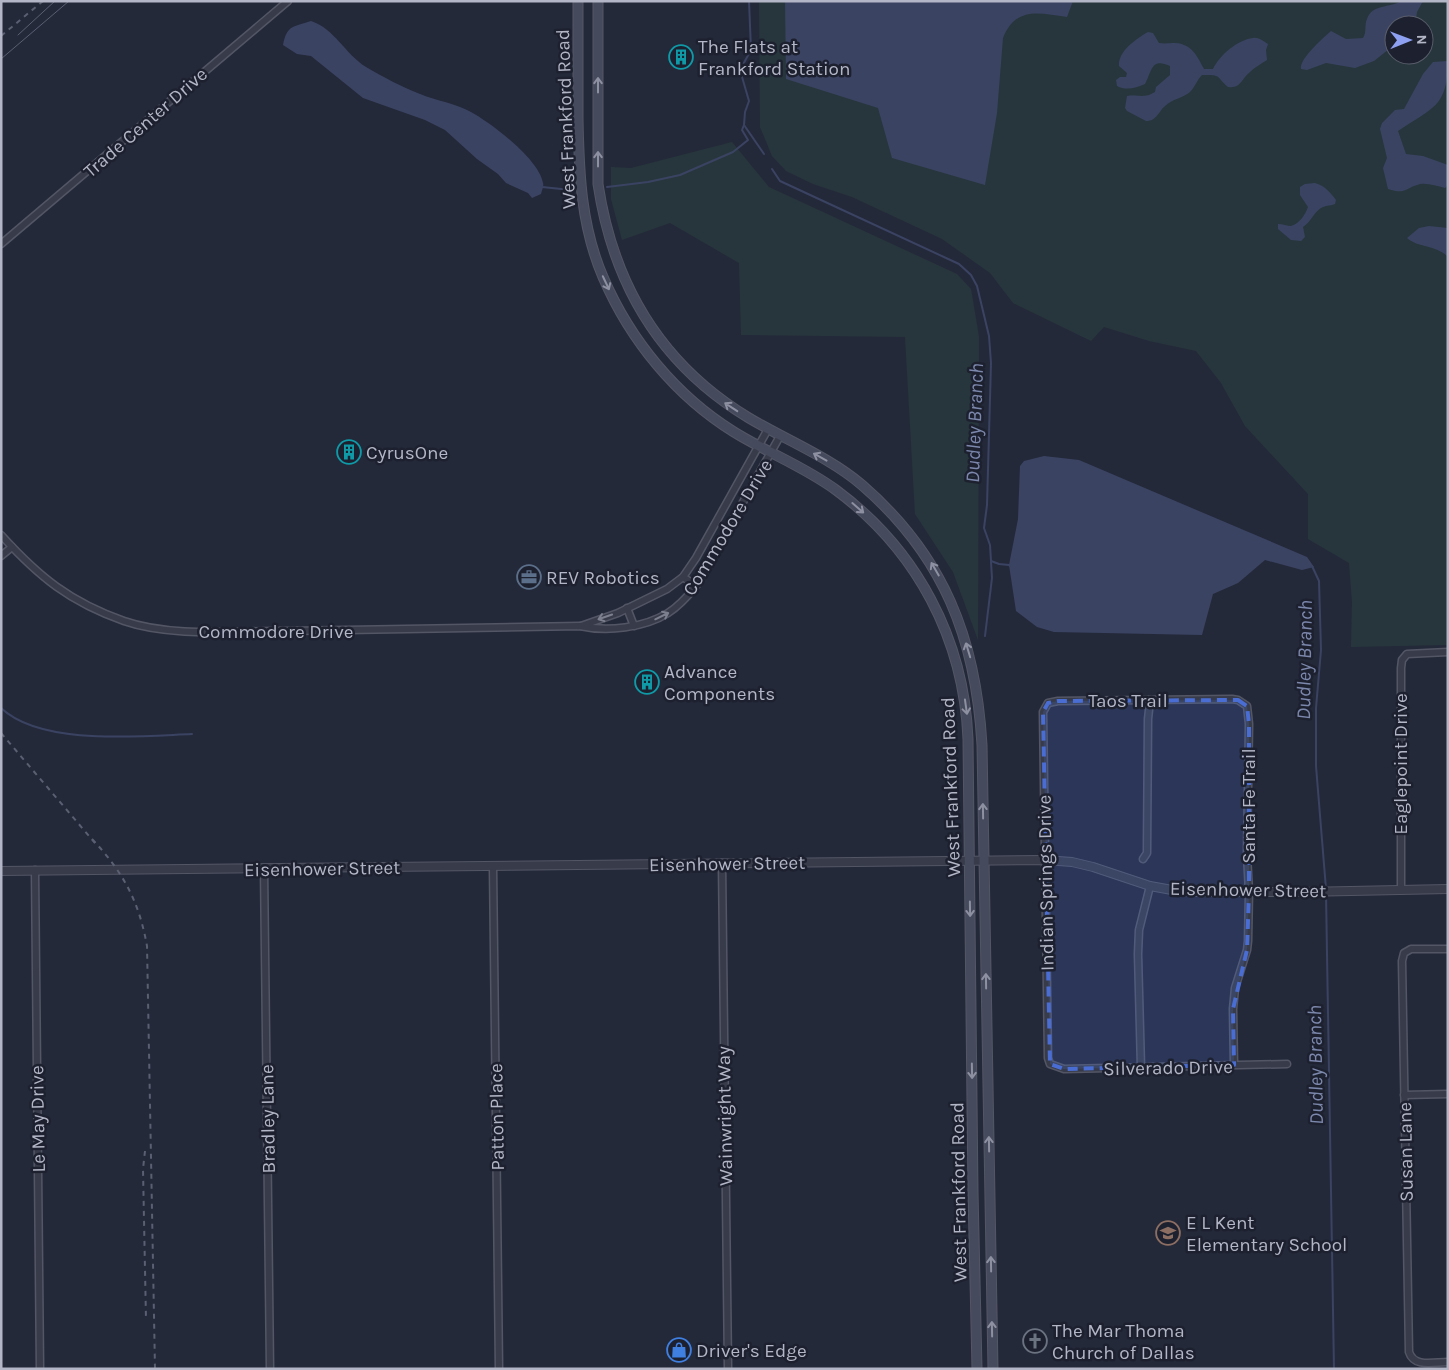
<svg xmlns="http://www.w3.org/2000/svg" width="1449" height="1370" font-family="Karla,sans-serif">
<rect width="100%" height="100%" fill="#24293a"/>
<g fill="#27363c" fill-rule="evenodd">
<path d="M759 1H1448V645L1351 647 1352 602 1349 563 1308 539V494L1245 426 1221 383 1196 351 1149 341 1104 327 1091 341 1013 303 990 273 942 239 852 197 813 184 786 171 772 156 760 127ZM1394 25H1424V55H1394Z"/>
<polygon points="732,142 769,187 957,274 971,289 979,337 978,640 953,572 915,514 905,337 741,335 739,263 670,223 622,240 611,199 611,167 631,168"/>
</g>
<g fill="#3a4362">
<path d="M785 1H1073L1067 17C1039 13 1016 6 1003 38L997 113 985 185 892 158 878 108 786 79Z"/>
<path d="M1401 1H1423L1417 12 1415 25H1394V45L1374 61 1355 68 1326 63 1307 70 1301 69C1299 59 1323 38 1331 31L1346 39 1363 38C1367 32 1364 26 1367 19 1372 4 1390 8 1401 1Z"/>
<path d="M311 21C335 29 345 54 366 67 383 77 402 87 420 94 437 101 455 103 471 112 491 123 539 159 543 183 544 186 542 190 541 194L532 198 528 193 506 183 498 174 477 159 445 130 425 120 363 98 311 56 297 54 283 45C287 25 293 27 311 21Z"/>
<path d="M1148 32 1153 33 1159 43C1165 44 1169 43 1175 43 1192 44 1197 56 1204 69H1213C1220 55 1237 40 1253 38 1258 37 1263 41 1268 44L1266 50 1267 60C1261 64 1255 67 1250 72 1241 79 1241 89 1228 87 1215 76 1223 75 1202 75 1197 80 1195 87 1190 92 1183 98 1172 99 1165 106 1158 112 1157 121 1146 121L1127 111 1125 108 1127 96C1139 94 1143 99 1155 92L1156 87 1170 75V66C1151 57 1152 71 1145 84 1136 88 1126 91 1117 86L1116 80 1120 77H1126L1127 73 1119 66C1118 51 1136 39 1148 32Z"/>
<path d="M1448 61C1448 107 1432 108 1398 131L1406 154 1423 156 1448 165V185L1445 188C1437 186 1428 183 1420 184 1405 188 1406 195 1388 189L1383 168 1387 158 1380 129 1382 123 1395 110 1404 109 1423 74 1433 62Z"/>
<path d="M1315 183C1325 186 1330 192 1336 200L1335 204C1331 206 1327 205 1323 207 1315 210 1311 222 1303 227L1305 237 1301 241 1291 240 1278 229V224C1283 224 1287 226 1291 226 1300 223 1305 215 1308 207L1300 195V187L1305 184Z"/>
<path d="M1429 226 1448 228V257C1437 245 1418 248 1407 238L1419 228Z"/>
<polygon points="1044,456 1079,460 1307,557 1314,567 1302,570 1265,560 1238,583 1213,594 1202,635 1054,632 1037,627 1016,611 1009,565 1018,519 1020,466 1024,461"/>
</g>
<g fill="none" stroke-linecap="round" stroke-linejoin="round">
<g stroke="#3a4362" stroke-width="2">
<polyline points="749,1 751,50 740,70 749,101 745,112 744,125 764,154"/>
<polyline points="772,169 780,181 959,264 971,275 977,286 989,336 991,363 987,505 984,528 990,545 991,561 999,564 1009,565 1010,566"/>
<polyline points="542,187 571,190"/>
<polyline points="607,187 648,182 680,175 733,152 748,140 742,130 744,125"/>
<polyline points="1312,566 1319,581 1321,650 1316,708 1316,766 1326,889"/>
<polyline points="985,636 992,578 991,562"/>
<path d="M1 708C41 746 140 736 192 734"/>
<polyline points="1326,894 1334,1369"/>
</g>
<g stroke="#535665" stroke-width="9">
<g id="minor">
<polyline points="1,244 288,1"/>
<path d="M1 535C39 577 70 602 124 621 170 637 232 631 281 631 381 630 481 627 580 626 607 632 644 628 668 613 679 606 688 596 696 586L780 436"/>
<polyline points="1,556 12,547"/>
<polyline points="683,577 696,586"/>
<polyline points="627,608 634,626"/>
<polyline points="581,626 618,613 667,589 683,577 696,558 768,429"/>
<polyline points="1143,859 1147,853 1148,719 1150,701"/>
<polyline points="722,863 728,1369"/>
<polyline points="493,866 499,1369"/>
<polyline points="264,868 270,1369"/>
<polyline points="35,870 40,1369"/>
<polyline points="1401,890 1401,668 1402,660 1407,654 1448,652"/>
<path d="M1448 949H1411L1404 953 1402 961 1409 1352C1414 1368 1434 1362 1448 1362"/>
<polyline points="1234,1065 1233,1009 1235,988 1247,950 1248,941 1249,892 1247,855 1249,724 1247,706 1238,700 1232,699 1058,701 1048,703 1043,712 1048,1058 1050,1064 1064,1069 1287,1064"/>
<polyline points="1141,1068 1138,954 1139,930 1150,886"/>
<polyline points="1404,1095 1448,1094"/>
</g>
</g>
<g stroke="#535665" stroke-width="10">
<polyline id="tertiary" points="1,871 1045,860 1072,862 1093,867 1150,886 1172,890 1194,892 1302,892 1448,889"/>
</g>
<g stroke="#535665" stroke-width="11">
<g id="secondary">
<path d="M578 1C578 40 578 79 578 118 579 173 581 226 603 277 630 340 676 396 734 432 768 453 805 467 836 490 917 550 964 639 968 739L973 1192 977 1369"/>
<path d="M598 1V184C613 284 661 365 749 418 786 440 829 457 862 485 944 556 976 639 982 745L993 1369"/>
</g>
</g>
<use href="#minor" stroke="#383c4a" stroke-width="6"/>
<use href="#tertiary" stroke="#383c4a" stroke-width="8"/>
<use href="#secondary" stroke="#464a5d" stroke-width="9"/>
<g stroke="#5a5f71" stroke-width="1">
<polyline points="18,35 55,1"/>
<polyline points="1,59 69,1"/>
</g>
<g stroke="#5a5f71" stroke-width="2" stroke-dasharray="5 5" stroke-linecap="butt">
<polyline points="1,36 43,1"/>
<polyline points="1,733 95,843"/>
<path d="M92 839C123 872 139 901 147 946L155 1369"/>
<polyline points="145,1151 143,1169 146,1319"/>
</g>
</g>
<defs><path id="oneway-shaft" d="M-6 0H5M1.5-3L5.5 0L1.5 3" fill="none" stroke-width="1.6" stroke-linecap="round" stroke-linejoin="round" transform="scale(1.25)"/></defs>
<g stroke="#8d90a1">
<use href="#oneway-shaft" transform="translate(598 85) rotate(-90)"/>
<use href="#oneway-shaft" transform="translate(598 159) rotate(-90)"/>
<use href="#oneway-shaft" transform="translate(606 283) rotate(65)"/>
<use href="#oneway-shaft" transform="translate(731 407) rotate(-147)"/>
<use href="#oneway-shaft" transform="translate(820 457) rotate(-151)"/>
<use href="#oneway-shaft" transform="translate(858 508) rotate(41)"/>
<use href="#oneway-shaft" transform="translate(935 569) rotate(-120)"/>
<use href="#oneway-shaft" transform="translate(968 650) rotate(-107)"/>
<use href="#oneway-shaft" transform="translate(966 707) rotate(82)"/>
<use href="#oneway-shaft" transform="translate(983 811) rotate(-91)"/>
<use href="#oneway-shaft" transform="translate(970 909) rotate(89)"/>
<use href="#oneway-shaft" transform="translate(986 981) rotate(-91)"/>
<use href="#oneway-shaft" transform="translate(972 1071) rotate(89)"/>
<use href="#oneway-shaft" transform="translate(989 1144) rotate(-91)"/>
<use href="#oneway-shaft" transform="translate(991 1264) rotate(-91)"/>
<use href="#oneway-shaft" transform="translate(992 1329) rotate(-91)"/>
</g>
<g stroke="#7c7f8e">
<use href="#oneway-shaft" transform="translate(662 616) rotate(-26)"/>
<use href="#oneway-shaft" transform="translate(605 617) rotate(161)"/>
</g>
<path fill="#4a6dd3" fill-opacity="0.2" stroke="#4a6dd3" stroke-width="4" stroke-dasharray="10 6" stroke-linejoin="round" d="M1238 700 1247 706 1249 724V892L1247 950 1233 1009 1234 1065 1064 1069 1050 1064 1043 712 1048 703 1058 701Z"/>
<defs>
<g id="building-ring" transform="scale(1.25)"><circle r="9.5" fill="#1d212f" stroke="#0f9aa8" stroke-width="1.5"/><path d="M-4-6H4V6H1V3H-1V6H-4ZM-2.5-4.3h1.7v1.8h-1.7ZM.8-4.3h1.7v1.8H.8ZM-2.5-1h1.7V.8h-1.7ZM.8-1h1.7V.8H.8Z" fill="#0f9aa8"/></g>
<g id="office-ring" transform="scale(1.25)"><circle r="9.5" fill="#1d212f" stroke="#5c6f8a" stroke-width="1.5"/><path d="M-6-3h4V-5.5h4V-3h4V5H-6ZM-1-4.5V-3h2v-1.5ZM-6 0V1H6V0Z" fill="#5c6f8a"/></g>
<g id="school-ring" transform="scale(1.25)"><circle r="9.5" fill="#1d212f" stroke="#8d6e63" stroke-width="1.5"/><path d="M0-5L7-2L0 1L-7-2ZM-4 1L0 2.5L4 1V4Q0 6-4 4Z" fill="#8d6e63"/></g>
<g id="church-ring" transform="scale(1.25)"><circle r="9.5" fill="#1d212f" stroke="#6b7280" stroke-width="1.5"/><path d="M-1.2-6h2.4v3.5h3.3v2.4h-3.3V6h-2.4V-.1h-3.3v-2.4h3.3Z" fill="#6b7280"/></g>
<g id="shop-ring" transform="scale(1.25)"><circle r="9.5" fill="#1d212f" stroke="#3f7fe0" stroke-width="1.5"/><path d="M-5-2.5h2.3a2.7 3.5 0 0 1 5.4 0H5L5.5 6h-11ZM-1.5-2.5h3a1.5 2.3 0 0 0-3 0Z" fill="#3f7fe0"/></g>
</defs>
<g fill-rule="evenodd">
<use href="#building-ring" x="681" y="57"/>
<use href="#building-ring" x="349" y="452"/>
<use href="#office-ring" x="529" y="577"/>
<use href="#building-ring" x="647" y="682"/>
<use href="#school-ring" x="1168" y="1233"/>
<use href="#church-ring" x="1035" y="1341"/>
<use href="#shop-ring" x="679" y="1350"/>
</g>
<g text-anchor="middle" stroke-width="5" stroke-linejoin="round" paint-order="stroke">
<g font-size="19" fill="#b3b6c6" stroke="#1d212f" text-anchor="start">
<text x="698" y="53">The Flats at<tspan x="698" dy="22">Frankford Station</tspan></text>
<text x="366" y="459">CyrusOne</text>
<text x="546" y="584">REV Robotics</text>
<text x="664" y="678">Advance<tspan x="664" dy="22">Components</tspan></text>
<text x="1186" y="1229">E L Kent<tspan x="1186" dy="22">Elementary School</tspan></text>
<text x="1052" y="1337">The Mar Thoma<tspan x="1052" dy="22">Church of Dallas</tspan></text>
<text x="696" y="1357">Driver's Edge</text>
</g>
<g font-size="19" fill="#b3b6c6" stroke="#1d212f">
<text transform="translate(565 119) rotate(-92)" y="7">West Frankford Road</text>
<text transform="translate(145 122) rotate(-41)" y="7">Trade Center Drive</text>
<text transform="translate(727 527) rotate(-59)" y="7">Commodore Drive</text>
<text x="276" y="638">Commodore Drive</text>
<text x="1128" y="707">Taos Trail</text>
<text transform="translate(1400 764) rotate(-90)" y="7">Eaglepoint Drive</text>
<text transform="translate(950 787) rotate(-92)" y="7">West Frankford Road</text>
<text transform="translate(1248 806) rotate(-90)" y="7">Santa Fe Trail</text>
<text transform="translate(727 863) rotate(-1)" y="7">Eisenhower Street</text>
<text transform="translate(322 868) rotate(-1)" y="7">Eisenhower Street</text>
<text transform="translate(1045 883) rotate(-91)" y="7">Indian Springs Drive</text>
<text transform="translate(1248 889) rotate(1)" y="7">Eisenhower Street</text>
<text transform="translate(1168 1067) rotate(-1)" y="7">Silverado Drive</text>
<text transform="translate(724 1116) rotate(-91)" y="7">Wainwright Way</text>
<text transform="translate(496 1117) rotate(-91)" y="7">Patton Place</text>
<text transform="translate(37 1119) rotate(-91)" y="7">Le May Drive</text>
<text transform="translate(267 1119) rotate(-91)" y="7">Bradley Lane</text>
<text transform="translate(1405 1152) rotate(-91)" y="7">Susan Lane</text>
<text transform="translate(958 1192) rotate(-91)" y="7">West Frankford Road</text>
</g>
<g font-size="20" font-style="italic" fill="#7c87ac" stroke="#1d212f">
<text transform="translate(974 423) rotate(-88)" y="7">Dudley Branch</text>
<text transform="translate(1304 660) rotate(-89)" y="7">Dudley Branch</text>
<text transform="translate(1315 1065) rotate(-91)" y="7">Dudley Branch</text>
</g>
</g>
<rect width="1449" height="1370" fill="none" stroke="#b3b6c6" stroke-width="5"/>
<g transform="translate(1409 40) rotate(89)"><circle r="24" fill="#1d212f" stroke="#595d6b"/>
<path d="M0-4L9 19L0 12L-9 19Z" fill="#8da0f1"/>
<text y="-8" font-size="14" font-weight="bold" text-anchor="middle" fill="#b3b6c6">N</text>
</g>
</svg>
